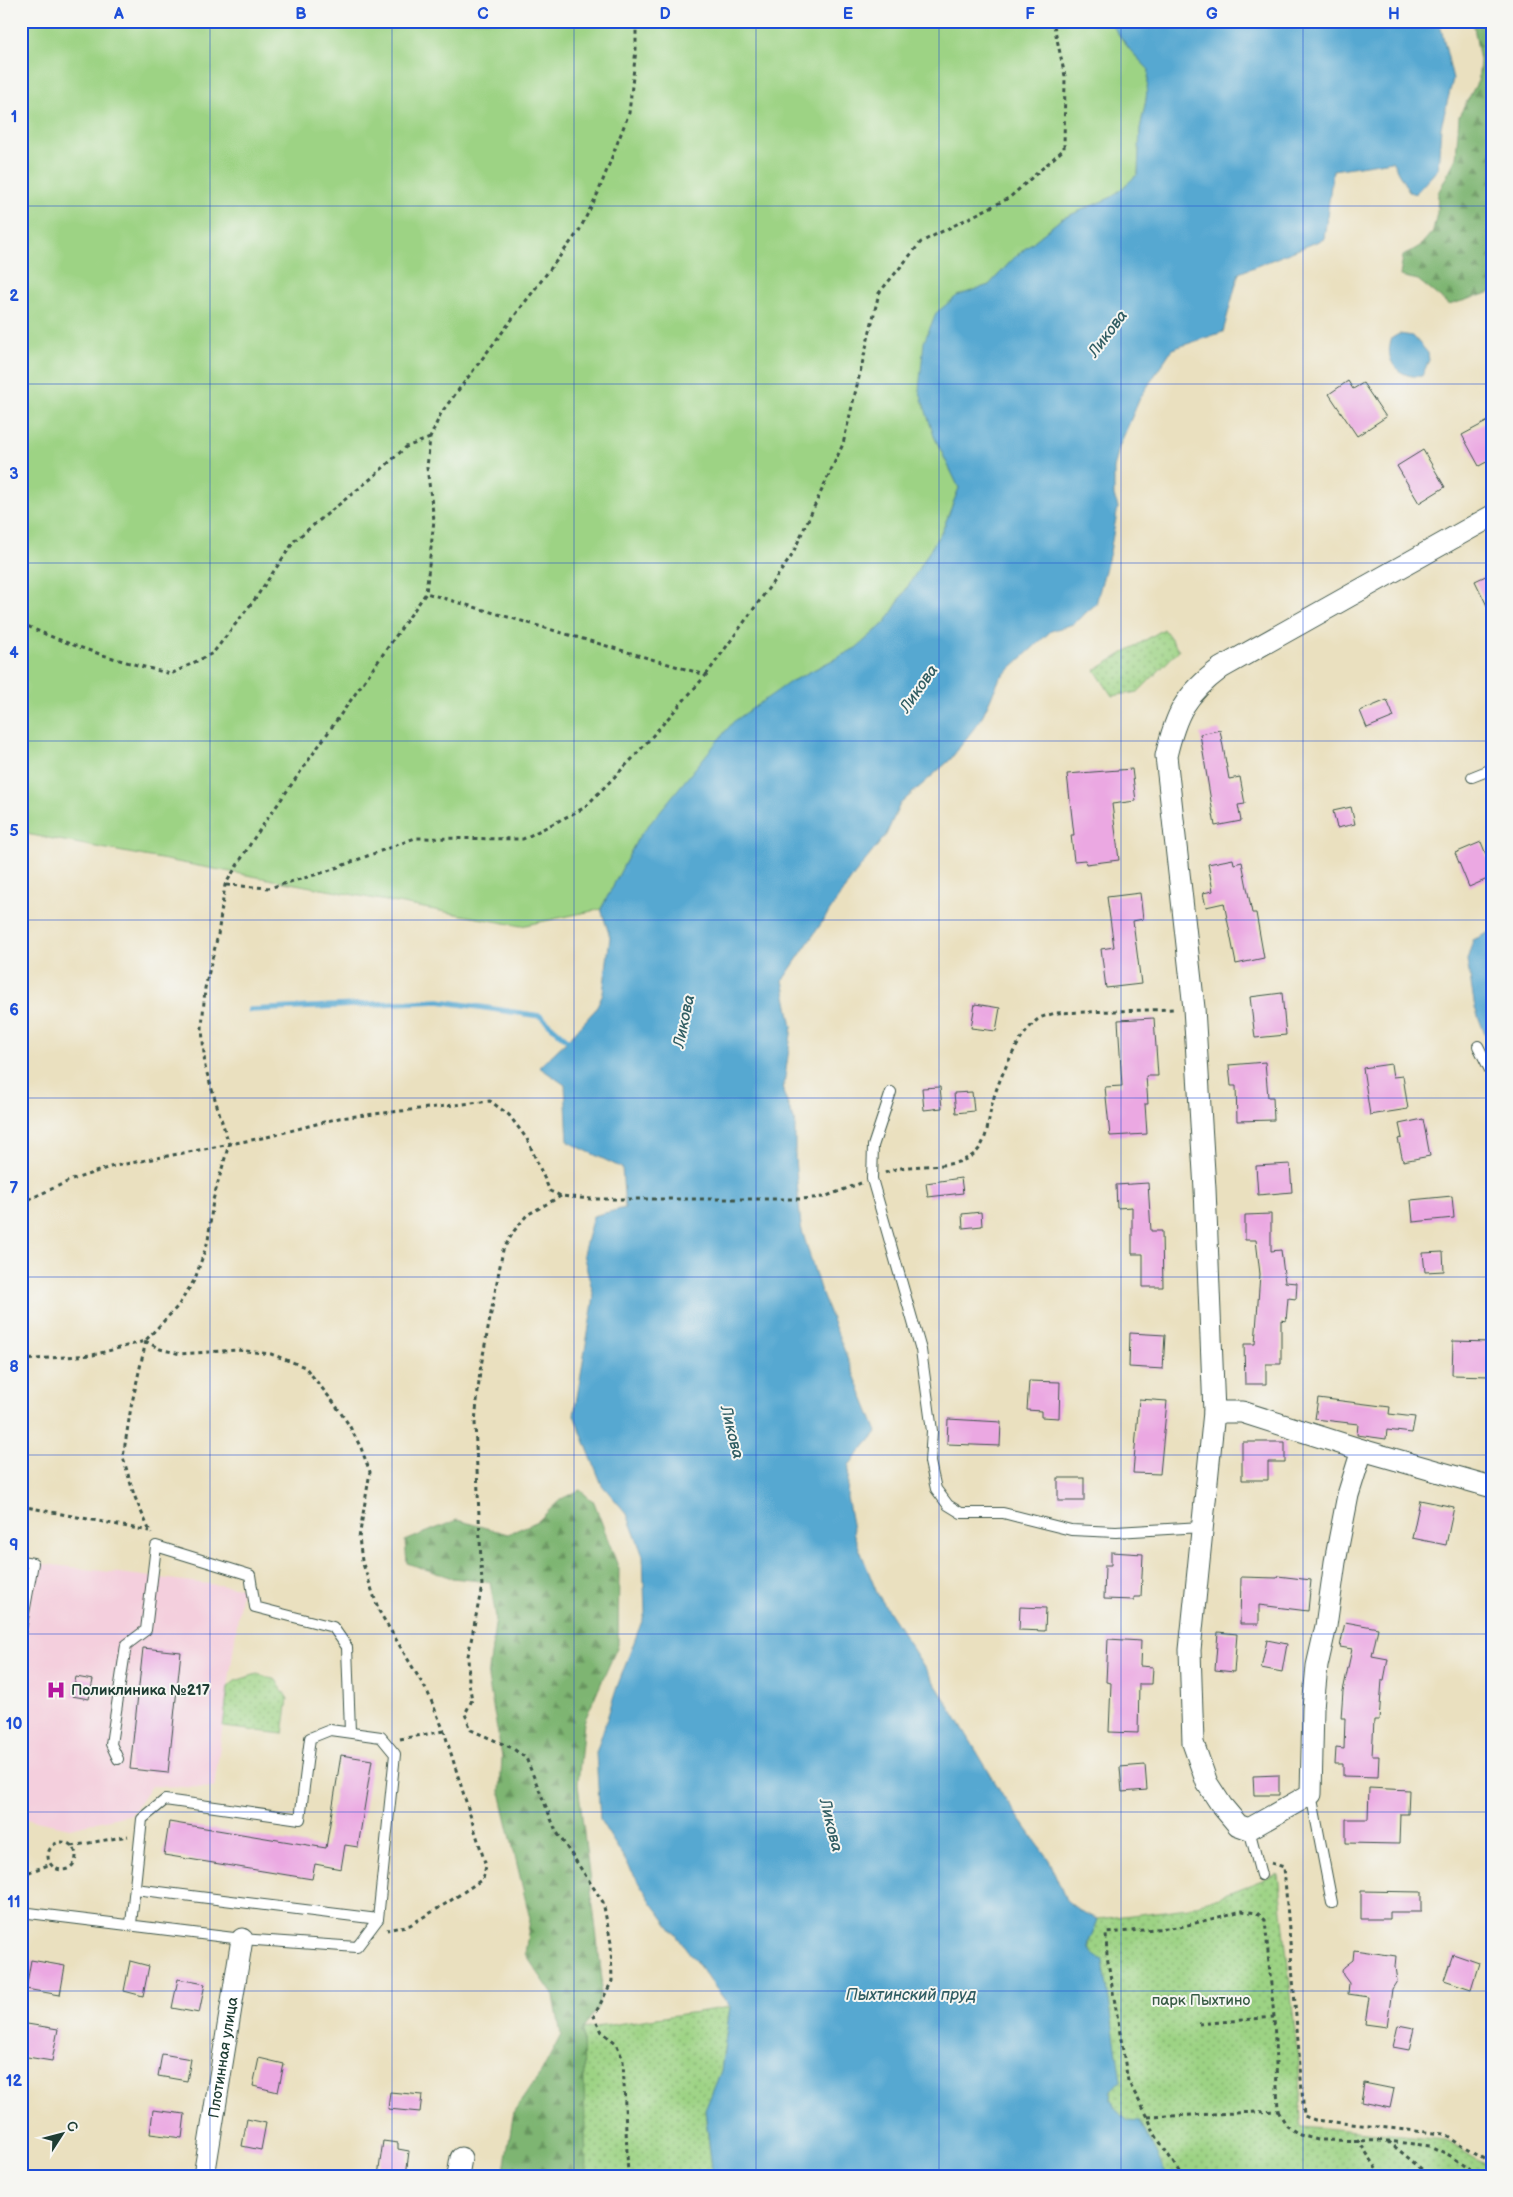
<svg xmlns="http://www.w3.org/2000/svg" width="1513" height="2197" font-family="'Balsamiq Sans',sans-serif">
<defs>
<pattern id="forest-firs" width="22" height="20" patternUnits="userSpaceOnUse" patternTransform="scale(1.25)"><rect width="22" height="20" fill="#7eb572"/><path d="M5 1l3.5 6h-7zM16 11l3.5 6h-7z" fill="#67945e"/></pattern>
<pattern id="park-dots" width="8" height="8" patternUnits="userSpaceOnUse" patternTransform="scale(1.25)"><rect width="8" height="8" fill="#9dd384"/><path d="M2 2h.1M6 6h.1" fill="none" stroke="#7fac6d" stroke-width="1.8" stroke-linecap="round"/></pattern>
</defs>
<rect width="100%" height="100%" fill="#f6f6f2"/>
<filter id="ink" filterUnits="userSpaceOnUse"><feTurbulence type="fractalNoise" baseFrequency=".02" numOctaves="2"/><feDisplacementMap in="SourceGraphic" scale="10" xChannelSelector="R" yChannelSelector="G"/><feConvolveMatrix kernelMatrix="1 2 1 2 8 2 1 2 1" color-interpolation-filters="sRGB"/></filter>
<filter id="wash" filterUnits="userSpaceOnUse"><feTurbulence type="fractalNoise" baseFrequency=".0096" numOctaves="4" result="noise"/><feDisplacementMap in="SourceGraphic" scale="20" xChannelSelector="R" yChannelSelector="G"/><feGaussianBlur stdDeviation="1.12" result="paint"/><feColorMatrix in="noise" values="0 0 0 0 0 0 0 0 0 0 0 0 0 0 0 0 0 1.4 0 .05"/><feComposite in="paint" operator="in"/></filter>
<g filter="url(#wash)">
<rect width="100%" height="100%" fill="#eae0bf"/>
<polygon fill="#f4cfdd" points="21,1561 242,1588 214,1788 151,1786 132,1814 70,1828 21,1818"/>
<polygon fill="#9dd384" stroke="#5e885c" points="21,21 1109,21 1130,50 1149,70 1146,100 1140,129 1138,174 1112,197 1061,219 1015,257 989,285 957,296 934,436 959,488 943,529 886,622 856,648 790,682 638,838 601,909 521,926 21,833"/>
<g fill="url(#forest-firs)" stroke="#4e7953">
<polygon points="1473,21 1492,21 1492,292 1449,305 1418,280 1400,276 1403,256 1420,246 1433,231 1437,213 1438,193 1456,158 1459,116 1478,81 1480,61"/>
<polygon points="580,1490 594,1502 619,1569 618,1645 584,1722 578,1784 602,1979 598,2007 583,2029 586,2176 503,2176 514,2111 542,2071 561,2035 554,1996 525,1954 530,1919 500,1792 502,1757 488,1678 496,1617 490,1582 452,1578 407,1563 405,1541 457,1520 508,1534 538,1521 561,1499"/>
</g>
<g fill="url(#park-dots)" stroke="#5e885c">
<polygon points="1164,629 1179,650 1138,692 1112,696 1095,670"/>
<polygon points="257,1674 276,1680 288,1699 283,1734 223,1727 228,1687 235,1681"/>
<path d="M1278 1874 1299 2068 1301 2126 1445 2139 1492 2168V2176H1167L1127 2120 1115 2109 1111 2099 1112 2090 1093 1955C1084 1943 1094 1933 1098 1919L1189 1908Z"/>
<polygon points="730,2007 721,2071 705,2111 713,2176 586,2176 583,2029"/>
</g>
<g fill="#56a8d1" stroke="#3a7282">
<path d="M1109 21H1359L1358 26 1402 28 1440 24 1453 79 1441 127 1438 169 1415 194 1409 192 1392 161 1333 170 1324 239 1239 273 1223 332 1172 349 1140 398 1119 447 1114 469V496L1118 507 1110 552 1096 604 1073 624 1051 631 1000 678 981 719 950 760 900 804 886 835 854 875 783 980 792 1027 783 1092 795 1123V1159L801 1227 821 1292 877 1432 849 1465 847 1497 854 1535 877 1593 953 1712 1004 1797 1049 1860 1066 1900 1080 1911 1098 1919C1093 1938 1077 1949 1103 1960L1121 2081 1112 2090 1111 2099 1115 2109 1127 2120 1140 2121 1167 2176H713L705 2110 721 2071 730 2007 652 1903 600 1820 596 1753 617 1687 645 1613 643 1556 627 1514 602 1485 574 1415 594 1297 583 1254 593 1216 625 1208 622 1168 568 1142 565 1085 539 1067 567 1041 595 1010 603 993 610 937 601 909 638 838 733 722 790 682 856 648 886 622 943 529 959 488 934 436 919 390 924 342 936 313 957 296 989 285 1015 257 1061 219 1112 197 1138 174 1140 129 1146 100 1149 70 1130 50Z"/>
<path d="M1399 334 1413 336 1428 353 1429 360 1422 376C1398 379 1383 360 1392 338Z"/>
<polygon points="1492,931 1492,1053 1475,1008 1467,960 1473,940"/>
</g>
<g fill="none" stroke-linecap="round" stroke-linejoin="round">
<polyline stroke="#56a8d1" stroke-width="5.5" points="250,1010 439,1001 540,1016 573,1045"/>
</g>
<g id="blocks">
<g fill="#eba8e2">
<polygon points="1348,381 1353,389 1363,383 1386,417 1357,436 1329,394"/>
<polygon points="1492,419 1492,459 1479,466 1462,435"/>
<polygon points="1423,450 1445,487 1419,503 1397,466"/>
<polygon points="1492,573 1492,616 1475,581"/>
<polygon points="1387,700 1394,717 1367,728 1360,711"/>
<polygon points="1220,730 1229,779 1240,777 1245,804 1238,805 1241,821 1215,826 1200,734"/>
<polygon points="1132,769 1136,801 1112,804 1119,860 1086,864 1085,860 1074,861 1071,835 1074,835 1067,774"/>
<polygon points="1351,807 1355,824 1337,828 1333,811"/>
<polygon points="1481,842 1492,869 1492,877 1469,887 1455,853"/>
<polygon points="1233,859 1234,864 1242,862 1252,913 1256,913 1264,958 1236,964 1224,903 1206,907 1203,893 1213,891 1208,864"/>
<polygon points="1140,893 1143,919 1133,921 1141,984 1106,988 1101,949 1114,947 1107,897"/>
<polygon points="1282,993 1286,1035 1255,1038 1250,997"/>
<polygon points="975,1004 1000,1008 996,1031 971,1028"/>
<polygon points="1154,1018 1158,1076 1146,1076 1148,1104 1145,1104 1147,1134 1110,1136 1105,1087 1122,1086 1118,1020"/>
<polygon points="1265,1062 1268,1097 1273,1097 1274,1120 1237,1121 1236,1086 1231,1086 1229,1065"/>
<polygon points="1391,1064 1393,1077 1403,1076 1408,1109 1370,1115 1363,1068"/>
<polygon points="940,1087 942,1108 924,1110 922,1088"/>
<polygon points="972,1092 974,1111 956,1113 954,1093"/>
<polygon points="1423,1119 1430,1156 1403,1161 1398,1139 1402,1138 1399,1124"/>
<polygon points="1290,1164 1292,1192 1258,1195 1256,1166"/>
<polygon points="961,1178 963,1193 928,1197 926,1183"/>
<polygon points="1148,1183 1151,1231 1162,1231 1163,1287 1143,1287 1143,1254 1132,1254 1132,1207 1117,1208 1116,1185"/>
<polygon points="1452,1196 1454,1218 1413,1222 1411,1200"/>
<polygon points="981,1212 982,1226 963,1228 962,1214"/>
<polygon points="1271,1214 1271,1251 1281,1250 1285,1282 1297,1283 1296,1299 1288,1298 1286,1321 1281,1320 1281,1364 1266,1364 1266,1384 1245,1384 1244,1344 1255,1344 1260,1274 1256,1240 1245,1240 1245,1215"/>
<polygon points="1443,1252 1444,1271 1425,1272 1423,1253"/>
<polygon points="1130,1333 1165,1335 1163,1369 1129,1367"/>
<polygon points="1453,1341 1490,1342 1489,1376 1452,1375"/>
<polygon points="1029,1381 1060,1382 1059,1418 1041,1417 1041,1411 1027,1410"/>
<polygon points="1318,1398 1390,1407 1389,1414 1415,1417 1412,1433 1387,1430 1386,1439 1357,1435 1358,1424 1315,1419"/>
<polygon points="1139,1399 1167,1401 1160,1474 1133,1473"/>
<polygon points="948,1419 1001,1422 1000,1446 947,1444"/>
<polygon points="1242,1442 1285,1442 1285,1462 1268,1462 1268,1480 1242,1480"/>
<rect x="1058" y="1478" width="26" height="23"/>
<polygon points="1420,1500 1454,1507 1446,1545 1412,1538"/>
<polygon points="1111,1552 1143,1554 1141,1597 1134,1597 1134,1600 1104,1599 1105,1565 1111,1565"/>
<polygon points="1278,1576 1311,1580 1308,1611 1259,1605 1259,1624 1240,1624 1241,1577 1277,1578"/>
<polygon points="1020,1607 1046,1608 1045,1631 1019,1630"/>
<polygon points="1345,1622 1378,1628 1372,1656 1388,1659 1384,1680 1382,1680 1379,1720 1374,1720 1372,1756 1379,1756 1378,1777 1343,1776 1343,1764 1335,1764 1336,1748 1344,1749 1345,1718 1341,1718 1343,1691 1352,1649 1340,1647"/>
<polygon points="1218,1632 1237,1634 1234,1672 1215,1670"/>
<polygon points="1108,1639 1141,1641 1140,1666 1153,1667 1152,1684 1139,1684 1138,1733 1109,1732 1111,1683 1106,1682"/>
<polygon points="1267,1640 1287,1644 1282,1672 1261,1668"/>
<polygon points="143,1648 181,1652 168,1773 130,1769"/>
<polygon points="76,1677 93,1680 89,1699 72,1696"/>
<polygon points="341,1755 372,1760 358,1847 345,1845 341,1869 315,1864 312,1879 164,1855 169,1822 326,1848"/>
<polygon points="1145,1765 1147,1790 1122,1792 1120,1767"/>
<polygon points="1279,1775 1279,1795 1254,1795 1253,1776"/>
<polygon points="1369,1788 1409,1790 1408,1814 1400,1814 1399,1844 1346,1843 1346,1819 1368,1819"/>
<polygon points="1361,1891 1421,1892 1421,1912 1390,1912 1390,1919 1361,1919"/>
<polygon points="1354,1950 1396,1956 1395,1967 1397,1981 1392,1989 1387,2027 1365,2024 1369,1997 1348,1994 1349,1983 1343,1975 1342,1971 1344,1967 1353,1960"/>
<polygon points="1453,1954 1479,1963 1471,1989 1444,1980"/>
<polygon points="31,1960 65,1966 60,1995 26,1989"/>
<polygon points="130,1961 149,1966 143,1996 124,1991"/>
<polygon points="178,1979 205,1984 199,2013 172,2008"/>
<polygon points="21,2023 58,2029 52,2061 21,2056"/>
<polygon points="1398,2025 1414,2028 1409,2050 1393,2047"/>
<polygon points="162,2054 191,2059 187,2081 158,2076"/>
<polygon points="259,2058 284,2064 278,2092 253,2086"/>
<polygon points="1364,2083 1394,2089 1390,2108 1361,2102"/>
<polygon points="390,2092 422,2095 420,2112 388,2109"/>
<polygon points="153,2110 185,2114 182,2138 150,2134"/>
<polygon points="247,2119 266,2123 261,2150 242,2146"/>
<polygon points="383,2141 398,2143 398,2149 409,2151 406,2176 378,2176"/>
</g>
</g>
</g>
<g filter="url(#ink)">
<use href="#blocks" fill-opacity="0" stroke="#3d5549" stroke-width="1"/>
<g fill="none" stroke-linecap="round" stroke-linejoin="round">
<g stroke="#3d5549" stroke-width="12">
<g id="service">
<polyline points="1472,777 1492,769"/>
<polyline points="1478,1046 1492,1074"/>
<polyline points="891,1092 873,1146 872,1179 921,1350 932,1431 930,1462 936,1489 948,1505 961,1513 1003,1513 1071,1530 1116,1532 1202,1527"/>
<polyline points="21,1561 33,1563 21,1630"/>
<polyline points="118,1759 111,1744 126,1645 146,1630 156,1546 250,1575 255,1607 333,1627 347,1647 350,1732"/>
<polyline points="1311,1794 1332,1903"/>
<polyline points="1249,1829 1261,1875"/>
<polyline points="135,1889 378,1919"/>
<polyline points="21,1912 242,1939 357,1947 378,1919 395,1754 381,1737 330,1730 310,1738 300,1819 165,1800 142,1819 131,1924"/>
</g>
</g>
<g stroke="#3d5549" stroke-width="23">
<g id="minor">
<polyline points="1214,1412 1242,1412 1362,1450 1492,1487"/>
<path d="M1362 1450 1348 1495 1335 1562 1326 1626 1317 1666 1313 1708 1311 1794 1249 1829 1238 1825 1222 1806 1207 1783 1193 1743 1190 1650 1214 1412 1205 1189 1194 1008 1166 756C1176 713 1185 695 1221 668L1492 516"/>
<path id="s1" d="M204 2176 242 1939"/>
<polyline points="458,2176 461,2158"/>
</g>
</g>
<g stroke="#3d5549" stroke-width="3" stroke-dasharray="4 4" stroke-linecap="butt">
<path d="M21 623C68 646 120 661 171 674L213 653 255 599 295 540 373 477 406 447 430 438"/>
<polyline points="706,675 791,557 843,444 879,293 921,242 1009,198 1064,149 1065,76 1053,21"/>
<polyline points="226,885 269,888 325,872 415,838 523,839 584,808 633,758 706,675 426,593"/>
<path d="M885 1173C912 1160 950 1173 974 1154 988 1143 988 1120 992 1104 998 1080 1018 1036 1037 1020 1041 1016 1050 1015 1055 1013L1176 1009"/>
<polyline points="561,1196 527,1215 514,1231 503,1250 480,1371 475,1422 482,1586 468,1656 469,1683 472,1700 465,1714 471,1730 512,1748 526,1758 556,1831 603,1902 611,1943 612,1981 594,2016 602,2032 616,2043 623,2060 628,2176"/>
<polyline points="21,1203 69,1181 110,1167 267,1137 339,1118 490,1101 509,1115 527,1139 550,1191 561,1196 591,1199 801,1199 824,1197 861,1183"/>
<polyline points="145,1341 160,1349 180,1354 237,1350 271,1354 305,1367 334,1403 349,1425 361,1448 370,1472 359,1538 362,1561 379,1611 428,1693 444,1731 486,1866 483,1879 447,1903 410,1925 387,1930"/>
<polyline points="146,1341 131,1407 123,1457 134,1495 151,1534"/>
<polyline points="21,1360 93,1355 145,1341 178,1306 195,1279 208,1241 213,1200 229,1144 205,1067 202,1028 205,988 218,935 225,885 254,838 426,593 434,520 427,468 430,438 441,413 579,231 598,193 629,113 636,49 636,21"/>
<polyline points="21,1506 149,1531"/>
<polyline points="400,1739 444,1731"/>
<circle cx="62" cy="1856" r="14"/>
<polyline points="72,1846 128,1836"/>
<polyline points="1271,1863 1284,1867 1304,2116 1315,2120 1443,2134 1492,2164"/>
<polyline points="21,1875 51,1864"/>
<polyline points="1199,2024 1274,2017"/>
<polyline points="1278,2111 1287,2126 1300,2135 1318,2140 1388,2141 1430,2146 1449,2155 1478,2176"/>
<polyline points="1148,2117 1278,2111 1274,2017 1265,1920 1257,1913 1242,1911 1180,1927 1106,1933 1107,1956 1128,2081 1148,2117 1154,2133 1182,2176"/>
<polyline points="1357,2139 1382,2176"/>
<polyline points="1388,2141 1430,2176"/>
<polyline points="628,2173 641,2176"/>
</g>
<use href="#service" stroke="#fff" stroke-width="10"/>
<use href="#minor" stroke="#fff" stroke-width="21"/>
</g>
</g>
<path fill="none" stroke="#1d4ed8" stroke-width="1" stroke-opacity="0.55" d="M210 21V2176M392 21V2176M574 21V2176M756 21V2176M939 21V2176M1121 21V2176M1303 21V2176M21 206H1492M21 384H1492M21 563H1492M21 741H1492M21 920H1492M21 1098H1492M21 1277H1492M21 1455H1492M21 1634H1492M21 1812H1492M21 1991H1492"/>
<defs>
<g id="hospital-bare" transform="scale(1.5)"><path d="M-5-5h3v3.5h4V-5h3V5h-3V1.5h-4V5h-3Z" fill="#b5179e" stroke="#f6f6f2" stroke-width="2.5" paint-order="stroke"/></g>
</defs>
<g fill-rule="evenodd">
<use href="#hospital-bare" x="56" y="1690"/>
</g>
<g text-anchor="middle" stroke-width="4" stroke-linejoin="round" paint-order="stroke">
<g font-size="15" font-weight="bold" fill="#1f3d34" stroke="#f6f6f2" text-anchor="start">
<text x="71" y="1695">Поликлиника №217</text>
</g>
<g font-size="15" fill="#385b44" stroke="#f6f6f2">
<text x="1201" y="2005">парк Пыхтино</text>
</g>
<g font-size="15" fill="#1f3d34" stroke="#f6f6f2">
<text dy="5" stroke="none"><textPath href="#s1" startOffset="120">Плотинная улица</textPath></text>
</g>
<g font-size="16" font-style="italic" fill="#305d63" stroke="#f6f6f2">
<text transform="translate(1107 333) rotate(-53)" y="6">Ликова</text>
<text transform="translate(918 688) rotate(-55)" y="6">Ликова</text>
<text transform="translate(683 1021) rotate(-78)" y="6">Ликова</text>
<text transform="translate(733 1432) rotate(76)" y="6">Ликова</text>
<text transform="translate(832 1825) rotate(76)" y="6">Ликова</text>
<text x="911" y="2000">Пыхтинский пруд</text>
</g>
</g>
<rect width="1513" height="2197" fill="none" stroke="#f6f6f2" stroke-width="55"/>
<g transform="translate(62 2134) rotate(54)" stroke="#f6f6f2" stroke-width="4" paint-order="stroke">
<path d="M0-4L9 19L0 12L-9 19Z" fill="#1f3d34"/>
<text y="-8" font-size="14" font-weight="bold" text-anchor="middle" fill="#1f3d34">С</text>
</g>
<rect x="28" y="28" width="1458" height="2142" fill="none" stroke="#1d4ed8" stroke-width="2"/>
<g font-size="16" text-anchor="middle" font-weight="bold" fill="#1d4ed8">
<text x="119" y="19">A</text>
<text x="301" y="19">B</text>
<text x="483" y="19">C</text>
<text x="665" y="19">D</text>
<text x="848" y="19">E</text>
<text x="1030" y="19">F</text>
<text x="1212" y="19">G</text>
<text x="1394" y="19">H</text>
<text x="14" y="122">1</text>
<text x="14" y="301">2</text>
<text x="14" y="479">3</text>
<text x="14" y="658">4</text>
<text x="14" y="836">5</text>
<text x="14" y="1015">6</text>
<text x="14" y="1193">7</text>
<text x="14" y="1372">8</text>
<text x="14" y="1550">9</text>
<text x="14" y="1729">10</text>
<text x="14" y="1907">11</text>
<text x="14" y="2086">12</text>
</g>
</svg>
